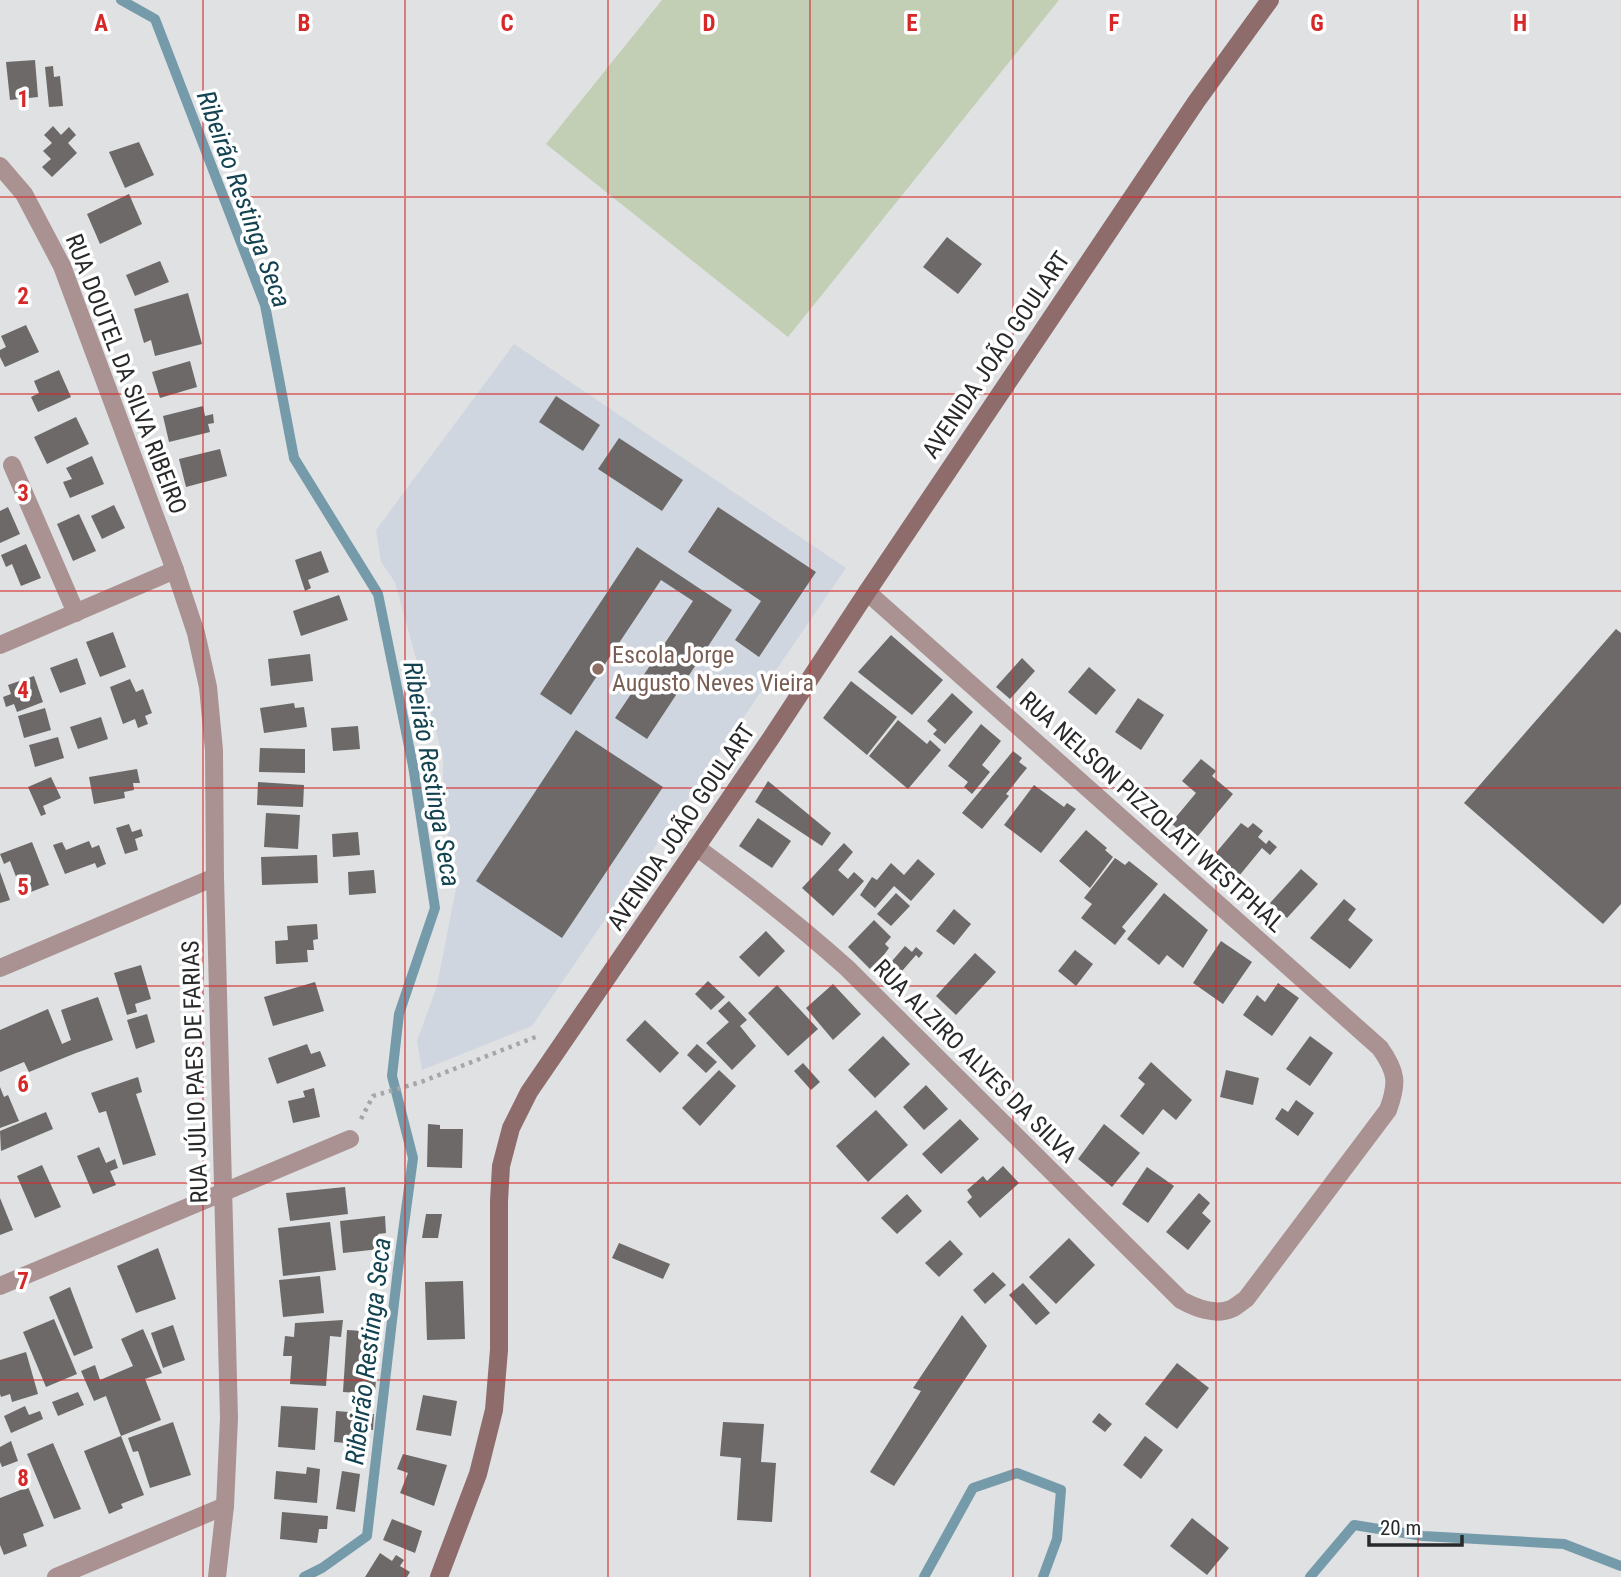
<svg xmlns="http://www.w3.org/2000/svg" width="1621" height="1577" font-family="'Roboto Condensed',sans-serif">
<rect width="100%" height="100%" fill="#dfe1e3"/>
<polygon fill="#d0d6df" points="514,344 846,568 532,1026 422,1070 417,1041 437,986 458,878 443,816 443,757 395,582 381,562 376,530"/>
<polygon fill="#c2cfb4" points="662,0 1059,0 788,337 546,144"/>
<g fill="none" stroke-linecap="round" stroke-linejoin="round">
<g stroke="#759bab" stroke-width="10">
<polyline points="121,0 155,19 265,305 294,458 378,594 413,766 435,908 399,1014 392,1076 413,1158 398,1269 367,1536 322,1568 304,1577"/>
<polyline points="924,1577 973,1488 1017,1473 1061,1490 1057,1539 1043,1577"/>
<polyline points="1310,1577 1354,1525 1423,1536 1564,1544 1621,1566"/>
</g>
</g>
<g fill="#6c6968">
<polygon points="35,60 38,97 10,100 6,62"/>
<polygon points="53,66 54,77 60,76 63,106 49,107 45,67"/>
<polygon points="53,126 61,135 69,127 76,135 68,143 77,153 52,177 42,167 51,159 43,151 52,143 44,135"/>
<polygon points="139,142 154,175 125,188 109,152"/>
<polygon points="129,194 142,224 100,244 87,214"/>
<polygon points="947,237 982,264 958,294 923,267"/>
<polygon points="160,261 169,282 135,296 126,275"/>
<polygon points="188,293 202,344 155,356 151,340 144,343 134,309"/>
<polygon points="26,325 39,352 5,367 0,357 0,350 6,347 1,336"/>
<polygon points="190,361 197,387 160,398 152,372"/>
<polygon points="59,370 71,397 38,412 31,397 39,393 34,381"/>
<polygon points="556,396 600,425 583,451 539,422"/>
<polygon points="203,406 205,416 213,414 214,423 208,424 210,432 169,442 163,416"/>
<polygon points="76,417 89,444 47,464 34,437"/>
<polygon points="619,438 683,480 662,511 598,469"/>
<polygon points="220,449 227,476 186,487 179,459"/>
<polygon points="92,456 104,484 70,498 63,482 72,479 66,468"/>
<polygon points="114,505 125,528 102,539 91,516"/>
<polygon points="8,507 20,534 0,543 0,511"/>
<polygon points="718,507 816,572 759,657 735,640 761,601 688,552"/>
<polygon points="79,514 96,551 73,561 57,524"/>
<polygon points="26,544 41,578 21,586 12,564 6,567 1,555"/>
<polygon points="637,547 732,610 647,739 615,718 693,601 661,580 571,715 540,694"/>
<polygon points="321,551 329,572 308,580 311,588 305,591 295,560"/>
<polygon points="339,595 348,620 301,636 293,611"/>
<polygon points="1616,629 1621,633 1621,904 1603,924 1464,803"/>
<polygon points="113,632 126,667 100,677 86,642"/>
<polygon points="891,635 943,680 912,715 858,672"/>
<polygon points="310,654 313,681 271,686 268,659"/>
<polygon points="77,658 86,684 60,693 50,668"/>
<polygon points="1022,658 1035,671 1010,699 996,687"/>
<polygon points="1089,667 1116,690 1096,715 1068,692"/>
<polygon points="34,676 43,702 17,712 14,704 6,707 3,697 11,694 8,685"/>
<polygon points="130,679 136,692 143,689 152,713 145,716 148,724 138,728 135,719 123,724 110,687"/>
<polygon points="851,681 897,717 867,755 823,718"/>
<polygon points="952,693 973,712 945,744 933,734 937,730 927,721"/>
<polygon points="1138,698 1164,715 1141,750 1115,732"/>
<polygon points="294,703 295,708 304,707 307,727 264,733 260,708"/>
<polygon points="45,708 51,730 24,738 18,716"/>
<polygon points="101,717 108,739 78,749 70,727"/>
<polygon points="898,720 927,744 930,740 941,750 908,789 869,756"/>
<polygon points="981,724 1001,741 982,765 990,772 972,794 964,787 968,782 948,766"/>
<polygon points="358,726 360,749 333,751 331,728"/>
<polygon points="576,730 663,787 562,938 476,881"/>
<polygon points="58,737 64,758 35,767 29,745"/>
<polygon points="260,748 305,749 305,773 259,772"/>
<polygon points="1013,751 1022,758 1019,762 1027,768 1006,794 1009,796 982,829 962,813"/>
<polygon points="1201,759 1216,771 1212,776 1233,794 1193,842 1171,823 1196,793 1182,781"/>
<polygon points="137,769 140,783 133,783 134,790 124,792 125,798 94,804 89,777"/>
<polygon points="51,777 61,798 43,806 46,814 41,816 28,787"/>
<polygon points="768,781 831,833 822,846 755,802"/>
<polygon points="258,782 304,785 303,807 257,805"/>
<polygon points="1034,785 1064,807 1067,803 1076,809 1041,853 1004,825"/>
<polygon points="266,813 300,815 298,849 264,847"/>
<polygon points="758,818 791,841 772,868 739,846"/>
<polygon points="1241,823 1248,828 1253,823 1263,831 1258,837 1266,844 1269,840 1277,847 1270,855 1262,848 1239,876 1214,855"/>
<polygon points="129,824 132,832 141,829 143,836 135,839 138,850 125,854 116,828"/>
<polygon points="1086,830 1107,848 1105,850 1113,857 1090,888 1059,861"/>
<polygon points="358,832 360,855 333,857 332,834"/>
<polygon points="89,841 92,848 99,845 106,864 97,868 95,863 65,874 53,845 62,842 66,850"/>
<polygon points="32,842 49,885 23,895 10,861 4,864 0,854"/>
<polygon points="844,843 853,852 838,870 848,879 854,872 864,881 833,916 802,888"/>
<polygon points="317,855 318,883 262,885 261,857"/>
<polygon points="1115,858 1125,865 1129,861 1158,884 1122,927 1126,931 1115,945 1081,918 1092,904 1084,898"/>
<polygon points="918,859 935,874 911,901 894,886 875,908 860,895 872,877 877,880 891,863 904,875"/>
<polygon points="1301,869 1318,884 1287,918 1270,903"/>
<polygon points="374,870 376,893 349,895 348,872"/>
<polygon points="0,872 10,900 0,903"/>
<polygon points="896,893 910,906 891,926 877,914"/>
<polygon points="1164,893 1208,930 1183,968 1167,955 1159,965 1127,939"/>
<polygon points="1344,899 1356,909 1348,920 1373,940 1350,969 1310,938"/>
<polygon points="954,909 971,924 954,945 936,931"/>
<polygon points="874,920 891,937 885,944 889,948 872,971 848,947"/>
<polygon points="317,924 318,939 313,940 314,950 307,950 308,962 276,964 275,941 288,940 287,926"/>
<polygon points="766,931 785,951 759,977 739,957"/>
<polygon points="1221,941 1252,962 1223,1004 1193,983"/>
<polygon points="905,946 912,952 916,947 923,953 919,958 916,955 896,978 886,968"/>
<polygon points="1075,950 1093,964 1076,986 1058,971"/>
<polygon points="975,953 996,972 956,1015 936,996"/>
<polygon points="141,965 151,999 135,1004 137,1012 127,1015 114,973"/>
<polygon points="708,981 725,997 711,1010 695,994"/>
<polygon points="315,982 324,1011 273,1026 264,997"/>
<polygon points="1278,983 1299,998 1272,1036 1243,1015 1257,995 1265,1002"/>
<polygon points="833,984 861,1014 833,1040 806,1008"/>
<polygon points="777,985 818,1029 788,1056 748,1013"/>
<polygon points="98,997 113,1040 76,1053 29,1072 24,1062 0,1072 0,1030 48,1009 62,1044 71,1040 61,1010"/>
<polygon points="729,1001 747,1020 740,1026 756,1046 732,1070 706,1043 729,1022 718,1011"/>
<polygon points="147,1014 155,1042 136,1049 127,1020"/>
<polygon points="645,1020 679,1053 660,1073 626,1040"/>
<polygon points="883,1036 910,1064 875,1098 848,1070"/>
<polygon points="1310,1036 1333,1053 1310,1086 1286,1069"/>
<polygon points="307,1044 311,1054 320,1051 326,1066 277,1084 268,1058"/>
<polygon points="697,1044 717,1062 706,1073 687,1055"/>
<polygon points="1151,1062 1192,1100 1176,1120 1163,1109 1143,1135 1120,1116 1145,1084 1138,1078"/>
<polygon points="803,1063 820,1082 811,1090 794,1071"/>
<polygon points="719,1070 736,1086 700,1126 682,1108"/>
<polygon points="1226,1070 1259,1078 1253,1105 1220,1097"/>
<polygon points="138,1077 142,1092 136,1094 156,1155 123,1165 106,1111 99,1113 91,1093"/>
<polygon points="926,1085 948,1109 924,1130 903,1107"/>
<polygon points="0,1087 4,1097 8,1095 19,1121 0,1128"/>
<polygon points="314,1088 320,1117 293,1123 288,1101 305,1097 303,1091"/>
<polygon points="1296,1100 1314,1113 1298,1136 1275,1119 1282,1108 1288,1112"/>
<polygon points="876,1110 908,1145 868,1182 836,1146"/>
<polygon points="46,1112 53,1129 1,1151 0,1131"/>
<polygon points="960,1119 979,1139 941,1174 922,1154"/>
<polygon points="428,1124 440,1125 440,1129 463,1129 462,1168 427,1167"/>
<polygon points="1104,1124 1140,1153 1112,1187 1078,1159"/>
<polygon points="99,1147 106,1163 115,1159 118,1168 110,1171 116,1185 93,1194 77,1156"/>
<polygon points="42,1165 61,1207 35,1218 17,1176"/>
<polygon points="1003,1166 1019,1183 980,1218 967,1202 972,1197 967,1190 983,1176 987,1181"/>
<polygon points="1147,1167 1174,1186 1148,1223 1122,1204"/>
<polygon points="345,1187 348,1214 290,1221 286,1193"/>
<polygon points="1199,1193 1210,1203 1202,1213 1211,1221 1188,1250 1166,1232"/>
<polygon points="907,1194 922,1211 897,1234 881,1218"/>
<polygon points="0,1198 13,1230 0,1235"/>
<polygon points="426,1214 442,1214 438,1238 422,1238"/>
<polygon points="385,1216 386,1233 378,1234 380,1249 343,1253 340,1221"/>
<polygon points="330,1222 336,1270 283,1276 278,1228"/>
<polygon points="1069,1238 1095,1265 1056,1304 1029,1277"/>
<polygon points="950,1240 963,1254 939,1277 925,1263"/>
<polygon points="619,1243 670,1264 663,1279 612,1258"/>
<polygon points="158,1248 176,1299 136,1313 117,1266"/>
<polygon points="993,1272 1006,1285 985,1304 973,1290"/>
<polygon points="320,1276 324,1313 283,1317 279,1280"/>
<polygon points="463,1281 465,1339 427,1340 425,1282"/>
<polygon points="1023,1283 1050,1313 1036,1325 1009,1295"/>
<polygon points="70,1287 93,1348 74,1356 49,1297"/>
<polygon points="962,1315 987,1346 894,1486 870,1472 921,1391 913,1388"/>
<polygon points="54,1319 77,1374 46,1387 23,1332"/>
<polygon points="343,1320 341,1337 330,1336 326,1386 290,1384 292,1356 283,1356 285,1336 294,1337 295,1323"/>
<polygon points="173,1325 185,1360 163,1368 151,1333"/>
<polygon points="143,1329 162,1373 145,1379 161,1420 121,1436 106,1396 94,1401 81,1371 95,1365 100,1380 133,1366 121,1339"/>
<polygon points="347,1330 379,1332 375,1394 343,1392"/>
<polygon points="26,1352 38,1394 12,1402 10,1394 1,1397 0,1394 0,1360"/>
<polygon points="1177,1363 1209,1388 1177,1429 1145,1404"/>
<polygon points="78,1392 84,1405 58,1416 52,1402"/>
<polygon points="423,1395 457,1401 451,1436 416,1430"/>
<polygon points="25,1406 29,1415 40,1411 43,1419 11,1433 4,1416"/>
<polygon points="281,1406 318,1408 315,1450 278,1447"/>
<polygon points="336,1411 374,1414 373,1430 363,1429 361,1444 334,1442"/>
<polygon points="1099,1413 1112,1424 1105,1432 1092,1422"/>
<polygon points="173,1422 191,1475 150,1488 138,1451 133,1452 128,1438"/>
<polygon points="723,1422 764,1424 761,1462 776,1463 772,1522 737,1520 741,1458 720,1456"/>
<polygon points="121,1436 144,1495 121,1504 123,1508 109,1514 84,1451"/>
<polygon points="1145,1436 1163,1450 1141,1479 1123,1465"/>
<polygon points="11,1441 18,1461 2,1467 0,1462 0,1447"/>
<polygon points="53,1443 81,1509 54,1519 27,1454"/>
<polygon points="403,1454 447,1465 434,1506 400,1493 408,1473 397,1469"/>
<polygon points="307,1467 320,1469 317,1503 274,1499 276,1471 306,1474"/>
<polygon points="342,1471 360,1474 355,1512 336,1509"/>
<polygon points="28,1487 44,1526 23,1534 27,1546 4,1555 0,1545 0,1498"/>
<polygon points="282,1512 328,1516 327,1529 319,1529 317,1543 280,1539"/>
<polygon points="1192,1518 1229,1548 1207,1575 1170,1546"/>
<polygon points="392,1519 422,1531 415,1553 383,1540"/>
<polygon points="380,1553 392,1561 396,1555 404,1560 400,1566 410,1572 407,1577 365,1577"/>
</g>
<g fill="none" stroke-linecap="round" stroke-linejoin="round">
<polyline stroke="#a5a6a8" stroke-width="4.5" stroke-dasharray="3.5 5" stroke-linecap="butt" points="361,1119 373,1096 421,1082 538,1036"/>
<g stroke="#aa9292" stroke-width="18">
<polyline points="0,166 24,194 62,266 175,570 196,633 208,687 214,750 215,877 229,1418 225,1506 217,1577"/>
<polyline points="12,465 76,613"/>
<polyline points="0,645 175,570"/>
<path d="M696 847C748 885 799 925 847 968L1181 1300C1196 1308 1215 1316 1231 1309 1236 1307 1241 1302 1246 1299L1388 1110C1398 1083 1397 1072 1380 1048L867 592"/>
<polyline points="0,968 215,877"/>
<polyline points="0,1286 350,1139"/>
<polyline points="56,1577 225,1506"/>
</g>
<polyline stroke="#8e6c6c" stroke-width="18" points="439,1577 478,1474 494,1410 499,1350 499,1201 501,1166 511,1128 529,1092 771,738 867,592 1196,102 1270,0"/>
</g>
<path fill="none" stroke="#d62828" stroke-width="2" stroke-opacity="0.55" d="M203 0V1577M405 0V1577M608 0V1577M810 0V1577M1013 0V1577M1216 0V1577M1418 0V1577M0 197H1621M0 394H1621M0 591H1621M0 788H1621M0 986H1621M0 1183H1621M0 1380H1621"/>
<circle fill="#8d6e63" stroke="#fff" stroke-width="2.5" cx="598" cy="669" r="7"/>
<g text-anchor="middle" stroke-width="7" stroke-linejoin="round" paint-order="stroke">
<g font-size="24" fill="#28292a" stroke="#fff">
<text transform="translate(996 355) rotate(-56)" y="8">AVENIDA JOÃO GOULART</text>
<text transform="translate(126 374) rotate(69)" y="8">RUA DOUTEL DA SILVA RIBEIRO</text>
<text transform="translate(1152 812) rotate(42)" y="8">RUA NELSON PIZZOLATI WESTPHAL</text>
<text transform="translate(681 827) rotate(-56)" y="8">AVENIDA JOÃO GOULART</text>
<text transform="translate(975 1061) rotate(45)" y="8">RUA ALZIRO ALVES DA SILVA</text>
<text transform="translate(195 1072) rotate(-92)" y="8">RUA JÚLIO PAES DE FARIAS</text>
</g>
<g font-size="24" fill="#785e54" stroke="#fff" text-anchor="start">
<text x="612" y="663">Escola Jorge<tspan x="612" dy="28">Augusto Neves Vieira</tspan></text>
</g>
<g font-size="26" font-style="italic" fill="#134251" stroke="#fff">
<text transform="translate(244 199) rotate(70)" y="9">Ribeirão Restinga Seca</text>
<text transform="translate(432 774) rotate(80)" y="9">Ribeirão Restinga Seca</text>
<text transform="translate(368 1351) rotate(-83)" y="9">Ribeirão Restinga Seca</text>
</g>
</g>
<g font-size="23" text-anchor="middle" font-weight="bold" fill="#d62828" stroke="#fff" stroke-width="7" stroke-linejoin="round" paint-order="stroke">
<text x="101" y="31">A</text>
<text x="304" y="31">B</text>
<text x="507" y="31">C</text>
<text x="709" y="31">D</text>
<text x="912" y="31">E</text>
<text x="1114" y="31">F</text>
<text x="1317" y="31">G</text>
<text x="1520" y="31">H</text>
<text x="23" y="107">1</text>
<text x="23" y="304">2</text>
<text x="23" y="501">3</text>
<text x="23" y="698">4</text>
<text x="23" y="895">5</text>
<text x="23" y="1092">6</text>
<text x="23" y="1289">7</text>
<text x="23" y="1486">8</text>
</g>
<path d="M1369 1535v10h93v-10" fill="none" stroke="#28292a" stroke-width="3.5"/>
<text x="1380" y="1535" font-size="21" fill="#28292a" stroke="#ffffff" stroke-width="5" paint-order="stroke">20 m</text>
</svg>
